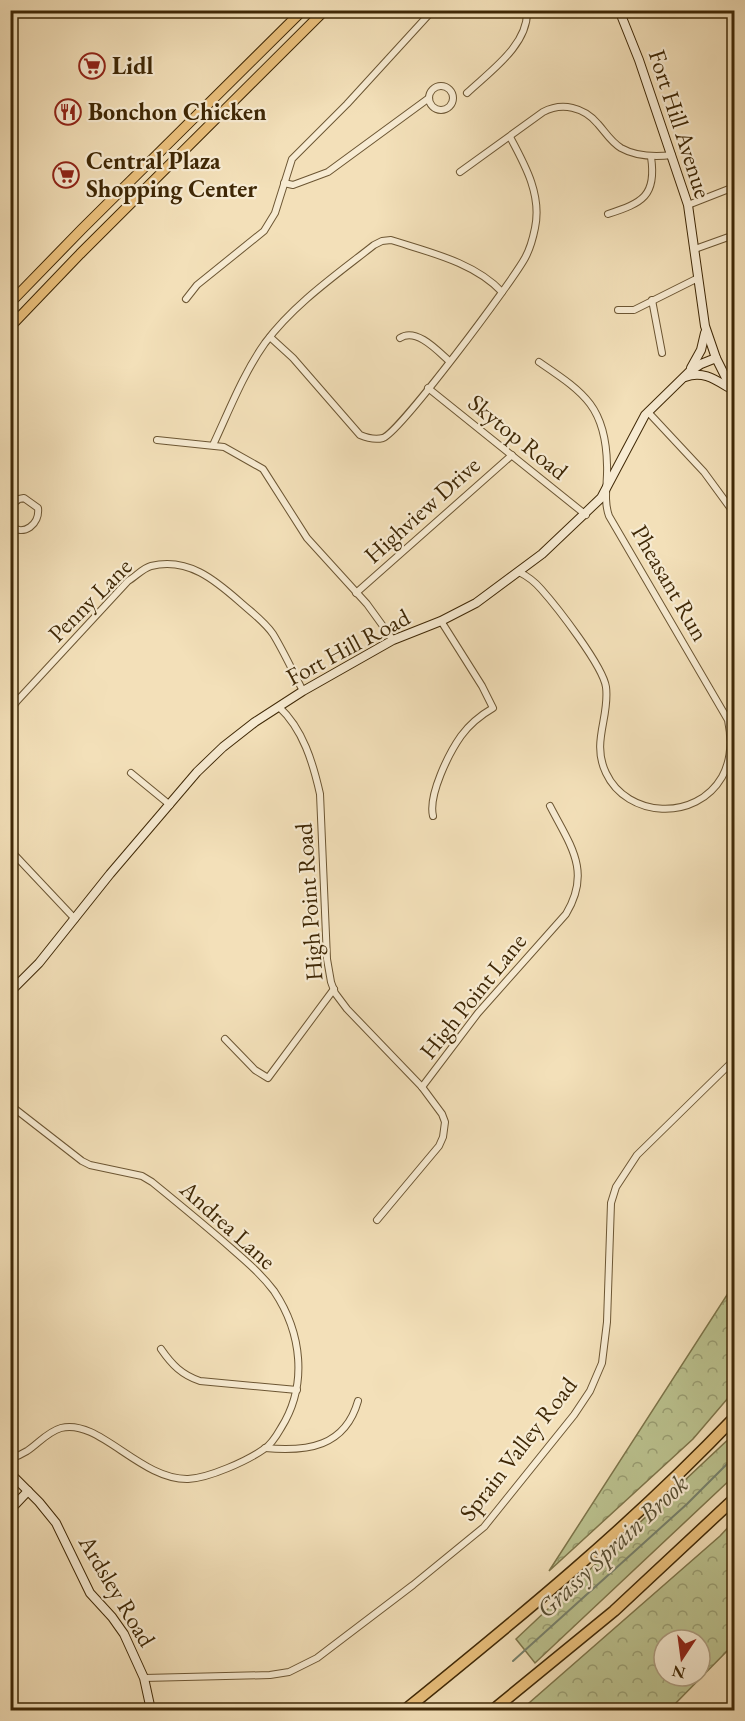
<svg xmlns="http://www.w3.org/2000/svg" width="745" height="1721" font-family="'EB Garamond',serif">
<defs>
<pattern id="forest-crowns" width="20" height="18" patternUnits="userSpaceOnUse" patternTransform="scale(1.5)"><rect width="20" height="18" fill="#bbc28f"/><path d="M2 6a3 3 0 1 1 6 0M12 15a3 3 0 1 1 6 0" fill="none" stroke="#999e73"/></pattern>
</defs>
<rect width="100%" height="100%" fill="#f3e0b9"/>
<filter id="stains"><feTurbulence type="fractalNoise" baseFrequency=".00333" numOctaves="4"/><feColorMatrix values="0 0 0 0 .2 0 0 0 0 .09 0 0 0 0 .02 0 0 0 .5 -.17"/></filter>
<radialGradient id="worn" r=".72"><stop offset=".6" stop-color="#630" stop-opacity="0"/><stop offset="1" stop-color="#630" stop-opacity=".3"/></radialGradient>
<g fill="url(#forest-crowns)" stroke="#7d754a" stroke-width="1.5" fill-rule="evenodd">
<polygon points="734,1284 734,1391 693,1439 549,1571"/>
<polygon points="734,1434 734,1476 535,1663 516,1639"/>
<path d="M734 1521V1644L669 1710H521L720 1536ZM664 1640H700V1676H664Z"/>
</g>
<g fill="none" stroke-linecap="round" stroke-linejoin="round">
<polyline stroke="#76816d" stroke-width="2" points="513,1661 687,1504 734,1457"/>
<g stroke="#6c5633" stroke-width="8">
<g id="street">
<polyline points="734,10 734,14"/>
<circle cx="441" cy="98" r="12"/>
<path d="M467 93C489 72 529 45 527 10"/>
<path d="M460 172 543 112C562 102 584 107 598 124 606 133 611 142 621 148 637 157 655 157 672 155"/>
<polyline points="284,183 293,185 328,172 429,98"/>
<polyline points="688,205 734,187"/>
<path d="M608 214C642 203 657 196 651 157"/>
<polyline points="695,249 734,235"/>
<polyline points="186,299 197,285 264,231 275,213 292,159 347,104 433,10"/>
<polyline points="652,300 662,353"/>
<polyline points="618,310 634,310 698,278"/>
<path d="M270 337 293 358 360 435C367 438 375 440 383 438 400 432 512 282 525 258 530 249 533 238 535 228 542 195 525 165 510 137"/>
<path d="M400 338C416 327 438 351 449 361"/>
<polyline points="428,388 586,515"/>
<polyline points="648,412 704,472 734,513"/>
<polyline points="157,440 224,447 263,469 307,538 367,604 393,640"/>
<path d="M213 445C229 411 243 374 265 343 294 304 336 275 374 245L382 241 391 240C428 252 474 262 502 292"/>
<path d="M10 506 19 499 24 498 38 508C40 524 24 537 10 526"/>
<path d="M519 572C527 576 535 582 541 589 557 607 603 666 606 687 610 717 591 742 606 773 627 818 696 822 722 777 732 759 732 740 728 720L609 516C603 499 608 482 607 465 606 406 583 392 539 362"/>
<polyline points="356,593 512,455"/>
<path d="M279 707C303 729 313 763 320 794L327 959 331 982 335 993 347 1009 422 1087 442 1114 445 1122 443 1137 439 1146 377 1220"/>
<path d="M10 711 17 701 128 581C135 577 143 568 151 566 188 557 215 580 240 602 251 612 264 621 273 634 284 652 293 672 303 691"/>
<polyline points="131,773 170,805"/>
<path d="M433 816C428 795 449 753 461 736 469 725 481 715 493 708L482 686 441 621"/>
<polyline points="10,850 75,919"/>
<polyline points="225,1039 255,1070 268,1078 334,989"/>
<path d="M422 1087 478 1013 566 914C592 871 570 845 550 806"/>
<path d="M10 1105 82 1161 90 1165 142 1176 152 1182C179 1204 206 1226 232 1249 247 1262 262 1275 274 1291 302 1333 308 1385 281 1428 277 1435 271 1445 264 1449 247 1461 209 1478 188 1479 140 1480 99 1418 61 1428 47 1432 38 1444 27 1451 22 1454 16 1457 10 1459"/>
<path d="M161 1349C172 1365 182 1375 200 1381L297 1390"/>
<path d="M265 1448C307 1452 345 1447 358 1401"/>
<polyline points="144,1678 270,1675 289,1672 317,1658 413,1585 484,1527 574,1415 590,1391 602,1363 607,1322 611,1203 616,1187 637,1155 734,1060"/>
<polyline points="10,1702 12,1710"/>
</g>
</g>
<g stroke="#3f2806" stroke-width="10">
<g id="secondary">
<polyline points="619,10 639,60 688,205 705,326 716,358 734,394"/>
<polyline points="691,368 701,350 705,333"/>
<path d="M685 377C703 370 716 380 731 389"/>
<polyline points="10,992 39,963 110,874 197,772 223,747 255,722 303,691 393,640 441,621 476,603 542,554 601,498 645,415 689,372 701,364 716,358"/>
<polyline points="10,1473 39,1502 56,1523 90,1593 112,1617 124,1634 144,1678 151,1710"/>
<polyline points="10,1510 28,1491"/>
</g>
</g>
<g stroke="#3f2806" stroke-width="11">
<g id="primary">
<polyline points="10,303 82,229 303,10"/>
<polyline points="10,327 80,254 325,10"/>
</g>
</g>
<g stroke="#3f2806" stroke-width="13">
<g id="highway">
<path d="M405 1710C520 1617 632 1525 734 1418"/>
<polyline points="493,1710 614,1611 734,1499"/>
</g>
</g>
<use href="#street" stroke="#f7ebd2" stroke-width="6"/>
<use href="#secondary" stroke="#f7ebd2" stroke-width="8"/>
<use href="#primary" stroke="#eac07c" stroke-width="9"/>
<use href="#highway" stroke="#eac07c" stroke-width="10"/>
</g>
<defs>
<g id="supermarket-ring" transform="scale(1.35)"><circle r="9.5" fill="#f7ebd2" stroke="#8f2418" stroke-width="1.5"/><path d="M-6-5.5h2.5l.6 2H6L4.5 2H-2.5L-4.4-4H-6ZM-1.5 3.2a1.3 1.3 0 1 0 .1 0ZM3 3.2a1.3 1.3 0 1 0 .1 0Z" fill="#8f2418"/></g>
<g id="restaurant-ring" transform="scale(1.35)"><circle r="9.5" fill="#f7ebd2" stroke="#8f2418" stroke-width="1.5"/><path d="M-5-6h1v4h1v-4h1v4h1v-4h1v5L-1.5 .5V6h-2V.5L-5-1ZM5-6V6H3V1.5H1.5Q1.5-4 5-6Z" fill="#8f2418"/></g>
</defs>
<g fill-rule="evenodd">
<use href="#supermarket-ring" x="92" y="66"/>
<use href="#restaurant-ring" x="68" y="112"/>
<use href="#supermarket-ring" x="66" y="175"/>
</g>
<g text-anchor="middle" stroke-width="4.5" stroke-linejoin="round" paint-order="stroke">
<g font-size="24" font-weight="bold" fill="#3f2806" stroke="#f7ebd2" text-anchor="start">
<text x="112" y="74">Lidl</text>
<text x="88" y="120">Bonchon Chicken</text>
<text x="86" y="169">Central Plaza<tspan x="86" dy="28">Shopping Center</tspan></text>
</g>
<g font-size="24" fill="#3f2806" stroke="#f7ebd2">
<text transform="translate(680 124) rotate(72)" y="8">Fort Hill Avenue</text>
<text transform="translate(518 437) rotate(39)" y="8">Skytop Road</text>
<text transform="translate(422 510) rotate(-42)" y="8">Highview Drive</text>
<text transform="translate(670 583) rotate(60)" y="8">Pheasant Run</text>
<text transform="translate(90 600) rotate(-45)" y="8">Penny Lane</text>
<text transform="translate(348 647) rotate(-28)" y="8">Fort Hill Road</text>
<text transform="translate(309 902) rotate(-94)" y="8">High Point Road</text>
<text transform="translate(473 996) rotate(-51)" y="8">High Point Lane</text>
<text transform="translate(228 1225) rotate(42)" y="8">Andrea Lane</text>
<text transform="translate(518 1449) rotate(-52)" y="8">Sprain Valley Road</text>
<text transform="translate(117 1591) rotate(59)" y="8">Ardsley Road</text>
</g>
<g font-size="26" font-style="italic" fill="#564d31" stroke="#f7ebd2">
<text transform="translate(612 1546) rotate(-43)" y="9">Grassy Sprain Brook</text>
</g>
</g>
<rect width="745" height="1721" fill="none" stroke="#f3e0b9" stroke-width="36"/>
<rect x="12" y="12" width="721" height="1697" fill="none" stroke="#3f2806" stroke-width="3"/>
<rect x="18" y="18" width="709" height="1685" fill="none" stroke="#3f2806" stroke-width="1.5"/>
<g transform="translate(682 1658) rotate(193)"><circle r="28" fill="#f7ebd2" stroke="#ad9d80" stroke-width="1.5"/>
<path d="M0-4.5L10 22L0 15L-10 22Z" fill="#8f2418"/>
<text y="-9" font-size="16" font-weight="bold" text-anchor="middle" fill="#3f2806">N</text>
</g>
<rect width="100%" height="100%" filter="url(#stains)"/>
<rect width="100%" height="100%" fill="url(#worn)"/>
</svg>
